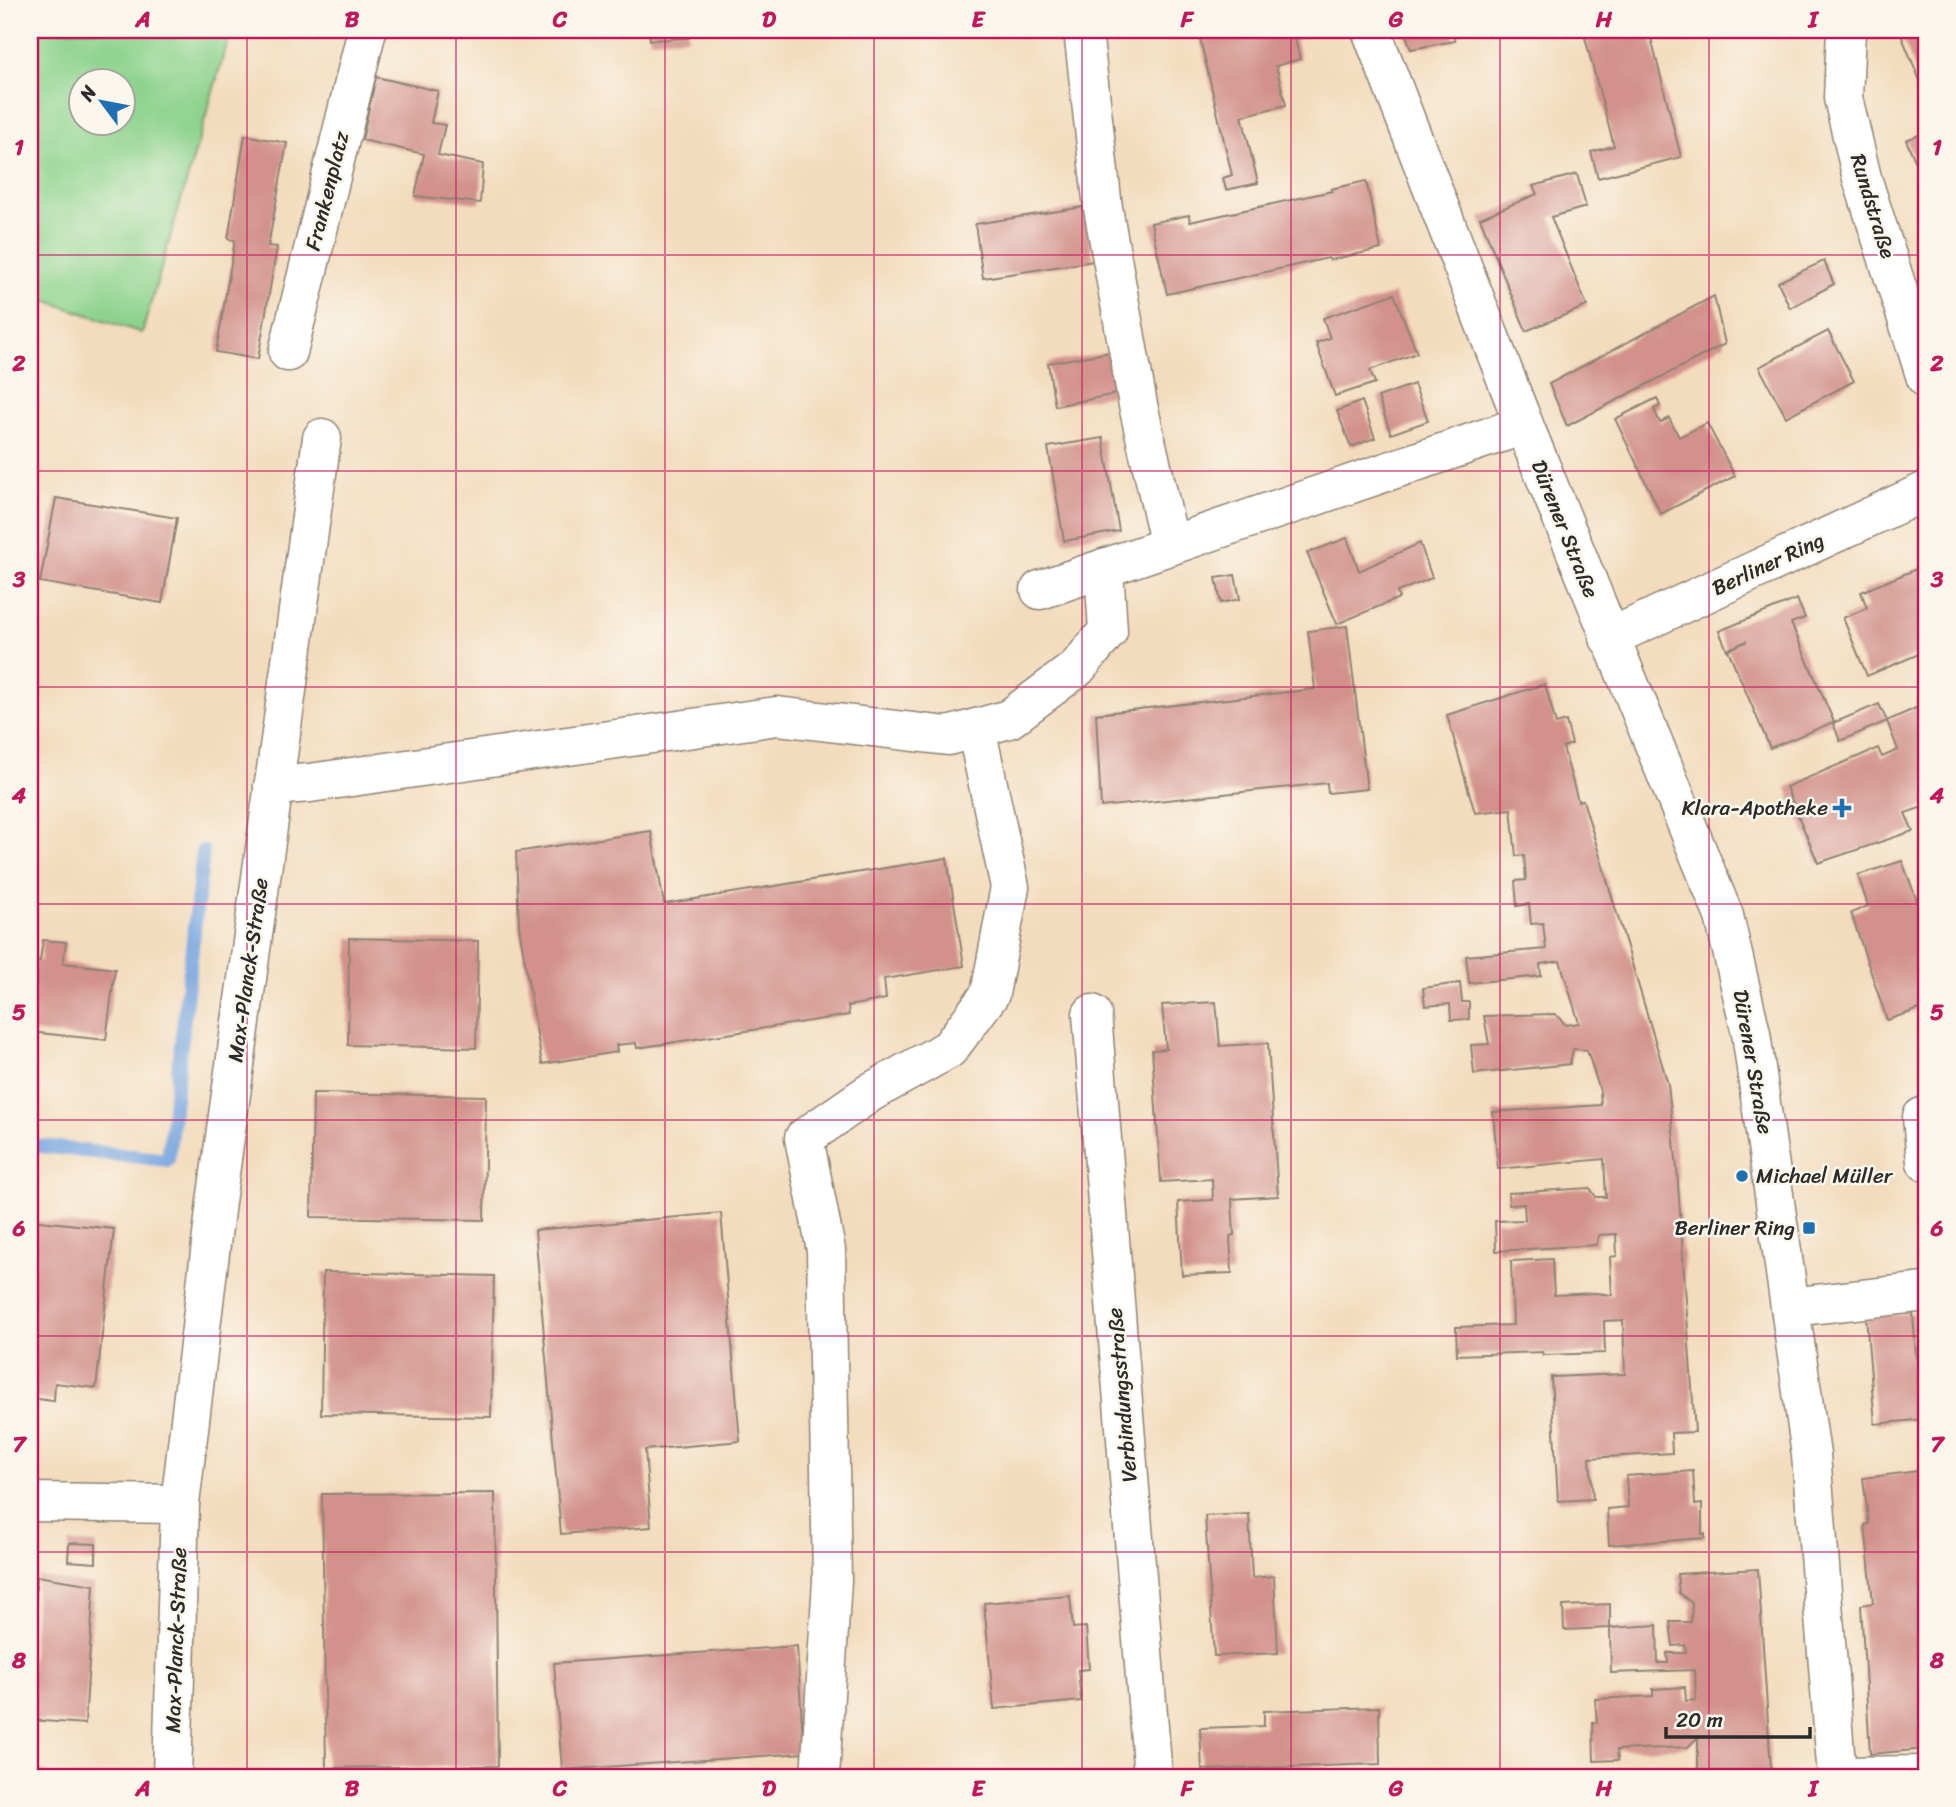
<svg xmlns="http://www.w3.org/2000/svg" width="1956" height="1807" font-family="Sriracha,sans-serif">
<rect width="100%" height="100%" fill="#fbf7ec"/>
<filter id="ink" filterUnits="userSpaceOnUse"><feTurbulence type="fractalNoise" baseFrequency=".0143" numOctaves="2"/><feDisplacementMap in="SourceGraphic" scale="14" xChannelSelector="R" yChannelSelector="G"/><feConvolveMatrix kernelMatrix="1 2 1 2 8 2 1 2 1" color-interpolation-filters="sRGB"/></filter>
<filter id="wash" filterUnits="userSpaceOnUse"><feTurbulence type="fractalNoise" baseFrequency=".00686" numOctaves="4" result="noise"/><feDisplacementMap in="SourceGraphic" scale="28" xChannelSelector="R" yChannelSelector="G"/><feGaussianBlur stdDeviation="1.57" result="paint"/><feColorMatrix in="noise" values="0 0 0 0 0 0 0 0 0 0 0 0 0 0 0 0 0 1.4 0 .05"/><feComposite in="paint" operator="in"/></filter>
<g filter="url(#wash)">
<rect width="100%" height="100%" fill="#f3dbbd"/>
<path fill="#8dd38e" stroke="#5c7f5c" stroke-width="2" fill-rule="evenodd" d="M30 30H231L142 333 30 295ZM80 80H122V122H80Z"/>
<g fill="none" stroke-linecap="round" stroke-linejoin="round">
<polyline stroke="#76a4df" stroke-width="14" points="30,1145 168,1160 203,851"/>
</g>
<g id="blocks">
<g fill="#d2928b">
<polygon points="649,30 688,30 688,38 650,40"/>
<polygon points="1198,30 1323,30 1324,32 1295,39 1300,59 1276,66 1286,105 1242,116 1258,183 1226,190 1223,178 1232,175"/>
<polygon points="1404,30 1452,30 1455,41 1411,49"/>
<polygon points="1583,30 1649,30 1681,157 1598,178 1591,152 1614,146"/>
<polygon points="1899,30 1926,30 1926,95"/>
<polygon points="376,77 438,91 431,123 445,125 438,155 483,164 480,203 415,196 424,154 362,140"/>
<polygon points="1926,132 1926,169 1920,172 1906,140"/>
<polygon points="245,135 287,143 268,246 277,247 258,359 216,352 235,240 228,239"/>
<polygon points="1577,174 1586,207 1551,217 1587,306 1526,331 1480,218 1537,194 1533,186"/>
<polygon points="1366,181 1381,249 1330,260 1328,258 1167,294 1151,223 1189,215 1190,222 1332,191 1331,189"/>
<polygon points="1084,207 1094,261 983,278 975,224"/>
<polygon points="1824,261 1834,284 1790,308 1778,282"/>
<polygon points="1394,294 1417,353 1370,370 1375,383 1335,396 1316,343 1330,338 1323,318"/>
<polygon points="1714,296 1725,344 1567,426 1549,384"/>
<polygon points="1828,331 1854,381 1786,417 1759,367"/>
<polygon points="1111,352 1116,394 1055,406 1048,363"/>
<polygon points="1414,384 1428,421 1391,434 1378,397"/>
<polygon points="1657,398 1660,406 1654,409 1660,423 1669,418 1679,437 1707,423 1735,476 1661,514 1615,419"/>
<polygon points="1362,401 1375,438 1351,447 1337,411"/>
<polygon points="1103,438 1119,531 1064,541 1048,447"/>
<polygon points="56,498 177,518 162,603 40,582"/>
<polygon points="1347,538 1359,571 1420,543 1432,578 1397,592 1399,598 1337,624 1307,553"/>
<polygon points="1926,565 1926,651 1867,676 1843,618 1867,608 1861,592"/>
<polygon points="1235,575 1240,599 1221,603 1216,578"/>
<polygon points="1797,599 1805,618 1791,623 1834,722 1770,748 1728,650 1747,641 1727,650 1719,631"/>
<polygon points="1347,626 1367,789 1328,793 1327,783 1101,807 1096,714 1315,689 1308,631"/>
<polygon points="1545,684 1556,724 1566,721 1572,744 1563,747 1578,801 1583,800 1668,1084 1677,1169 1695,1432 1671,1433 1672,1453 1590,1458 1593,1499 1558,1501 1551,1377 1625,1374 1623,1320 1604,1321 1605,1353 1543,1355 1542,1352 1457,1355 1456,1327 1513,1325 1511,1261 1552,1259 1554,1295 1596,1293 1612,1295 1610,1257 1617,1256 1616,1234 1599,1235 1596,1245 1496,1251 1495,1221 1525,1220 1524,1204 1509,1205 1508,1193 1590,1188 1596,1197 1606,1197 1604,1159 1498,1169 1493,1112 1601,1105 1600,1091 1587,1050 1573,1049 1570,1064 1474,1074 1471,1045 1489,1044 1484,1016 1555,1014 1566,1025 1579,1023 1560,961 1540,964 1541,976 1469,983 1466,956 1546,949 1543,923 1531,924 1529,904 1517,906 1515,881 1526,880 1524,855 1516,856 1511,809 1475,813 1447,715"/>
<polygon points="1879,704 1887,721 1925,704 1926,708 1926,806 1905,813 1913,831 1818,863 1786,787 1878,748 1882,757 1898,750 1887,721 1840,741 1833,723"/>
<polygon points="651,831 664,904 947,858 964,966 884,979 886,999 848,1006 849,1015 637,1048 636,1043 616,1045 617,1052 542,1064 519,927 516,852"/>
<polygon points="1902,861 1926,924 1926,1007 1887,1020 1851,913 1868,906 1858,875"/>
<polygon points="349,938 478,941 476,1048 348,1045"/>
<polygon points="43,940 66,942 63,963 115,969 106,1040 30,1032 30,959 40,961"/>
<polygon points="1460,983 1462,1002 1469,1002 1469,1019 1451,1020 1450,1004 1425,1006 1423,988"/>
<polygon points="1216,1002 1220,1046 1268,1043 1278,1196 1232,1199 1234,1235 1230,1236 1232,1273 1182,1275 1178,1202 1213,1200 1212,1179 1161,1182 1152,1050 1166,1049 1162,1005"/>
<polygon points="313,1093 486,1096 484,1220 311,1217"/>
<polygon points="721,1213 740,1441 645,1450 651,1527 561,1534 535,1230"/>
<polygon points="30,1220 114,1229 96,1388 55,1383 54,1401 30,1398"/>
<polygon points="323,1272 494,1276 491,1417 321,1414"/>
<polygon points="1913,1313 1916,1357 1926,1355 1926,1419 1875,1424 1866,1317"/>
<polygon points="1926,1470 1926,1749 1870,1754 1861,1605 1873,1603 1865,1525 1869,1524 1863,1478"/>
<polygon points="1693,1471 1695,1505 1702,1504 1702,1534 1705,1534 1705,1538 1609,1545 1607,1509 1628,1507 1626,1476"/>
<polygon points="495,1493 498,1766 326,1768 322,1494"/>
<polygon points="1249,1514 1252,1578 1274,1576 1278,1653 1214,1656 1205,1516"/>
<polygon points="69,1543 96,1544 96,1563 68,1561"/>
<polygon points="1758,1569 1771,1769 1762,1777 1698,1777 1698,1737 1688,1747 1617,1750 1618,1760 1594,1761 1593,1722 1597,1723 1595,1699 1653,1696 1653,1689 1685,1687 1686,1701 1696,1700 1695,1670 1611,1673 1610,1628 1657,1625 1658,1663 1668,1663 1667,1653 1686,1653 1685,1645 1673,1646 1670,1622 1691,1622 1692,1603 1679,1593 1677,1574"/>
<polygon points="37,1576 94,1585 85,1724 30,1720 30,1681"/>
<polygon points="1070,1596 1073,1628 1086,1627 1089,1669 1078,1670 1081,1701 994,1709 984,1603"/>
<polygon points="1610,1604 1610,1628 1564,1630 1563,1606"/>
<polygon points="797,1646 804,1753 562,1770 554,1663"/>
<polygon points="1379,1707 1380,1764 1202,1770 1200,1728 1264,1726 1264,1711"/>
<polygon points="30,1771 48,1772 48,1777 30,1777"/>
</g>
</g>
</g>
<g filter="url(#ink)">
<use href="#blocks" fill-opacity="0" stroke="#8f8374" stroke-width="2"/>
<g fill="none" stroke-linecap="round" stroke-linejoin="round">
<g stroke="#8f8374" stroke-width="41">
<g id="minor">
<polyline points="1083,30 1103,208 1138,405 1170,546"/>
<polyline points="1371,30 1524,425 1724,916 1751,1033 1811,1455 1837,1777"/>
<polyline points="1846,30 1843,98 1862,178 1926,378"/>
<polyline points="288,352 367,30"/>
<polyline points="1040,590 1524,425"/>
<polyline points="1609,638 1926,491"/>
<polyline points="273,786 310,783 777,716 948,736 1009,719 1077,668 1108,631 1104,568"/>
<polyline points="1092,1014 1153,1777"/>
<polyline points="1922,1117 1926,1162"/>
<polyline points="1790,1307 1926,1292"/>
<polyline points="30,1502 180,1504"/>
<polyline points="1837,1776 1926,1775"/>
<polyline points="172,1777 180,1504 216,1202 322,438"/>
<polyline points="820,1777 832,1580 826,1250 804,1138 871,1092 949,1049 990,994 1010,887 976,728"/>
</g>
</g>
<use href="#minor" stroke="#fff" stroke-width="38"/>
</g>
</g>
<path fill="none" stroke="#c2185b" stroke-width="2" stroke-opacity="0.55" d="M247 30V1777M456 30V1777M665 30V1777M874 30V1777M1082 30V1777M1291 30V1777M1500 30V1777M1709 30V1777M30 255H1926M30 471H1926M30 687H1926M30 904H1926M30 1120H1926M30 1336H1926M30 1552H1926"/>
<g fill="#1f6fb2" stroke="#fbf7ec" stroke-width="2.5">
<path d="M1838.5 797.5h7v7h7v7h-7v7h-7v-7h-7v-7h7z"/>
<circle cx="1742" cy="1176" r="7"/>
<rect x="1802" y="1221" width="14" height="14" rx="3.5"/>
</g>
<g text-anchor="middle" stroke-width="5" stroke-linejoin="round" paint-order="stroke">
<g font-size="21" fill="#2b2b2b" stroke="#fbf7ec">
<text transform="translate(327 191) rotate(-76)" y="7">Frankenplatz</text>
<text transform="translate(1873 206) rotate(73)" y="7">Rundstraße</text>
<text transform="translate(1565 529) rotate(68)" y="7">Dürener Straße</text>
<text transform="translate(1768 564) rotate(-25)" y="7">Berliner Ring</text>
<text transform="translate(248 970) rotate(-82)" y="7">Max-Planck-Straße</text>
<text transform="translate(1753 1062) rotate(80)" y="7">Dürener Straße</text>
<text transform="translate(1122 1395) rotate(-95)" y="7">Verbindungsstraße</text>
<text transform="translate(176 1640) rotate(-88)" y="7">Max-Planck-Straße</text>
</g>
<g font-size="21" fill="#2b2b2b" stroke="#fbf7ec" text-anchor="end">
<text x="1828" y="815">Klara-Apotheke</text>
<text x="1756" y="1183" text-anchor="start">Michael Müller</text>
<text x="1795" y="1235">Berliner Ring</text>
</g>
</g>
<rect width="1956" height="1807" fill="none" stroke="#fbf7ec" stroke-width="77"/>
<g transform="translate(102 102) rotate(302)"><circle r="33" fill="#fbf7ec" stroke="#a8a59f" stroke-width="2"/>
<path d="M0-5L12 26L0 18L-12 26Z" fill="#1f6fb2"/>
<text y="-10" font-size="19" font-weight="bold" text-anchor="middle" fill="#2b2b2b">N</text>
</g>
<path d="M1666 1727v10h144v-10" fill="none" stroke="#2b2b2b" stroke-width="3.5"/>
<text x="1676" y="1727" font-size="21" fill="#2b2b2b" stroke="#fbf7ec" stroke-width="5" paint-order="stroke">20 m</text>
<rect x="38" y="38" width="1880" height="1731" fill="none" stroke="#c2185b" stroke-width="2.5"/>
<g font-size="23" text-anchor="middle" font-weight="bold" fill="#c2185b">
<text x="143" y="27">A</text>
<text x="352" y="27">B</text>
<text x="560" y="27">C</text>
<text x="769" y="27">D</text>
<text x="978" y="27">E</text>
<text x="1187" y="27">F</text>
<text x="1396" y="27">G</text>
<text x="1604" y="27">H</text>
<text x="1813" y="27">I</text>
<text x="19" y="155">1</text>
<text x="1937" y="155">1</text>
<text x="19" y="371">2</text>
<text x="1937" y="371">2</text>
<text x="19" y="587">3</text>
<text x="1937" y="587">3</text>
<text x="19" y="803">4</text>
<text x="1937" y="803">4</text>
<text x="19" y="1020">5</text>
<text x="1937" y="1020">5</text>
<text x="19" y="1236">6</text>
<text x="1937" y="1236">6</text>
<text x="19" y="1452">7</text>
<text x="1937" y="1452">7</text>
<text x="19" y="1668">8</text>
<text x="1937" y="1668">8</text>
<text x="143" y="1796">A</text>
<text x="352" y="1796">B</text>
<text x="560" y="1796">C</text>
<text x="769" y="1796">D</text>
<text x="978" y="1796">E</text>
<text x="1187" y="1796">F</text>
<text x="1396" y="1796">G</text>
<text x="1604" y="1796">H</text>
<text x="1813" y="1796">I</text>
</g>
</svg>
